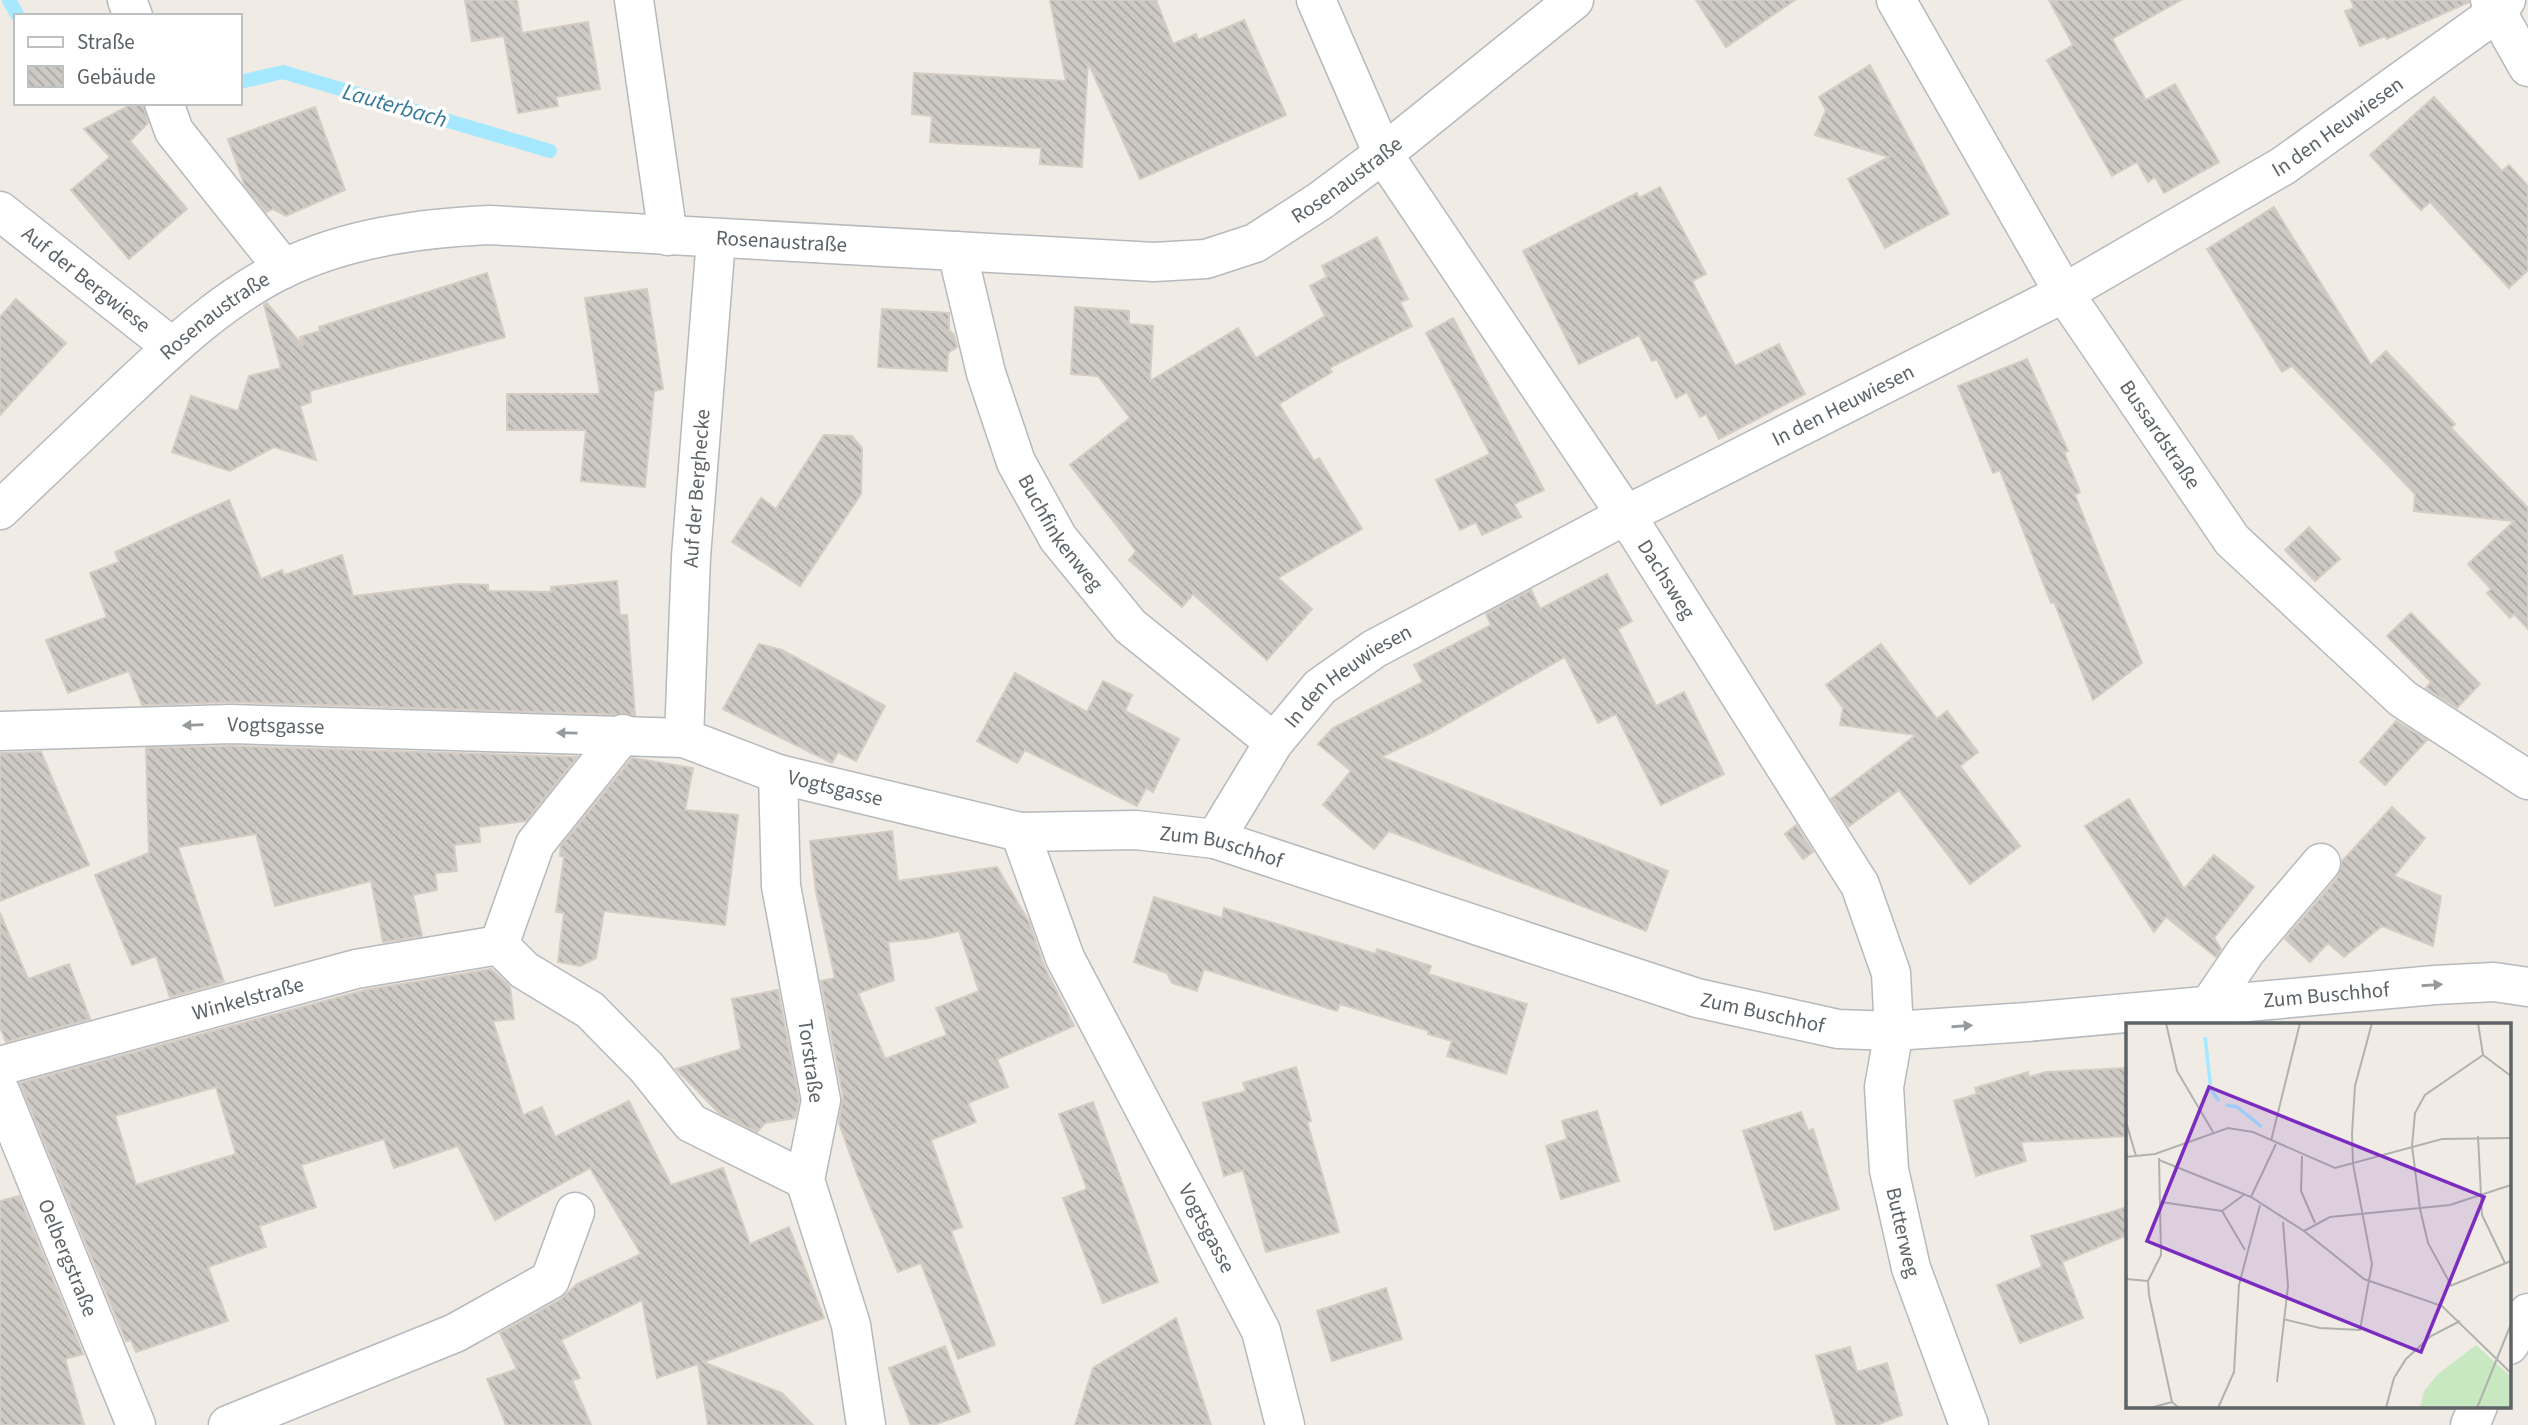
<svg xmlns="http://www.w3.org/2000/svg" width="2528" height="1425" font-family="'Source Sans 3',sans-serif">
<defs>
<pattern id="building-back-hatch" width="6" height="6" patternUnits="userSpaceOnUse" patternTransform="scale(1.75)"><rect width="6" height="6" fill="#cdc9c4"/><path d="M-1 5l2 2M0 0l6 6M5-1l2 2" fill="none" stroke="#aaa7a3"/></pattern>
</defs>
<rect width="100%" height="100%" fill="#f0ece5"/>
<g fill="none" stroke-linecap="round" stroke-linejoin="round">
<g stroke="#a6e8ff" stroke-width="14">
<polyline points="9,0 18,16"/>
<polyline points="240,82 283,72 550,151"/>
</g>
</g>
<g fill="url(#building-back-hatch)" stroke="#d5ccc3" stroke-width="2" fill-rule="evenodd">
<polygon points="465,0 517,0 522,33 588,22 600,89 556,97 558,106 518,113 504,36 472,41"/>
<polygon points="1050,0 1156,0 1173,44 1196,34 1198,40 1244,20 1286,115 1140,179 1088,62 1082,167 1040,164 1041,148 930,142 932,116 912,114 914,73 1066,81"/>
<polygon points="1696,0 1795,0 1726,47"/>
<polygon points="2049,0 2181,0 2112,39 2146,100 2175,84 2219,162 2164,193 2155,177 2148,182 2137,162 2112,176 2047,60 2073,45"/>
<polygon points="2351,0 2468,0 2469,2 2387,39 2385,36 2360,46 2345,11 2354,8"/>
<polygon points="1870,65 1949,214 1885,248 1848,179 1889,157 1815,135 1826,110 1819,97"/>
<polygon points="2434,97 2502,171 2509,165 2528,186 2528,270 2509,288 2430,202 2421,210 2370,155"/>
<polygon points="134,103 143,103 148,123 130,141 187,209 129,259 71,190 110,157 84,129"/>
<polygon points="315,107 345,190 286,216 273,209 266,212 244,184 228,139"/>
<polygon points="1660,187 1706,274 1692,281 1735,366 1779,344 1805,394 1719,439 1706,414 1700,417 1687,392 1676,398 1657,359 1652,361 1639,335 1579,364 1523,251 1637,193 1639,198"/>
<polygon points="2274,207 2371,365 2386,351 2455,424 2451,428 2528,508 2528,629 2514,614 2510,618 2487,593 2491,589 2468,564 2514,521 2414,511 2415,494 2380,457 2292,366 2282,372 2207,249"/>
<polygon points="1377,237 1408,299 1400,302 1412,326 1329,368 1332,372 1279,404 1314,461 1319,458 1362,529 1278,578 1312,609 1267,660 1193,594 1182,607 1129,560 1136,551 1070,465 1130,418 1098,376 1071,374 1075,307 1129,311 1129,324 1153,326 1150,381 1238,328 1256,358 1325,316 1310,286 1327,277 1322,266"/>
<polygon points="487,273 505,337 310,391 311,402 300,406 316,460 274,447 230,471 172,452 191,396 238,411 249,376 281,368 264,305 267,303 303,346 300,337 320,331 319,327"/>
<polygon points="647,289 663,389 654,391 645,487 581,481 586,430 507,430 507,394 600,394 585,298"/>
<polygon points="16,299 66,343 0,415 0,317"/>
<polygon points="882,309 949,313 949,330 954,335 957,347 948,353 947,371 878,367"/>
<polygon points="1453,318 1544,490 1514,504 1521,517 1482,535 1476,522 1460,530 1436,480 1490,454 1426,333"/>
<polygon points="2027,359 2068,451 2064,452 2080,492 2075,495 2142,663 2093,700 2054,602 2051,603 2000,470 1993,473 1958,386"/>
<polygon points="824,435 852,436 862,448 861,494 800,586 732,542 761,498 776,509"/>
<polygon points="229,500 261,579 282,570 284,575 342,555 353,596 459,584 488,585 488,591 551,592 551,587 617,581 620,615 627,615 635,715 232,702 142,705 129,671 68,693 46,640 107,617 90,573 119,562 115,552"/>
<polygon points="2309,527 2340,559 2315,581 2285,550"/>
<polygon points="1607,574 1632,621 1618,629 1656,706 1684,692 1724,774 1661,805 1616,714 1598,723 1565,657 1431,733 1381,757 1668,871 1646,931 1389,831 1374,849 1323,805 1351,771 1318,744 1333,728 1423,682 1414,665 1491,625 1486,614 1531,590 1540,609"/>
<polygon points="2411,613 2480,684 2457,708 2426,688 2431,682 2387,636"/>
<polygon points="759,644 782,650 885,706 856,761 838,752 832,763 723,709"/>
<polygon points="1881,644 1937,719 1947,711 1978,752 1960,766 2020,846 1970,884 1899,790 1849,826 1831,799 1916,735 1840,725 1843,708 1826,685"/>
<polygon points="1015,673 1087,712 1103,681 1132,695 1125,711 1179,739 1153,792 1146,788 1137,806 1025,750 1017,763 977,741"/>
<polygon points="2396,721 2427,740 2385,785 2360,762"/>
<polygon points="231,746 577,757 526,821 479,827 480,842 454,845 457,871 435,873 437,890 413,895 422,936 383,942 371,881 275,906 256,834 178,847 224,982 170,997 156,956 132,965 95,875 149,853 146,748"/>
<polygon points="41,752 89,865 0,901 0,753"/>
<polygon points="632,758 693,768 685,810 738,815 725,925 604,911 596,958 580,966 558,962 564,913 556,912 564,857 560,856 561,846"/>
<polygon points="2129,799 2184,889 2214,855 2254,887 2214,938 2221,949 2216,957 2166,917 2154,932 2085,826"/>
<polygon points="2392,807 2425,838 2394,876 2441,896 2433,946 2382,926 2344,957 2328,943 2310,962 2285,939 2338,877 2342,861"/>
<polygon points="1796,825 1813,852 1803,859 1785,834"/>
<path d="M892 831 898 881 997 867 1029 922 1044 966 1074 1026 997 1059 1008 1087 968 1103 976 1122 931 1140 962 1227 951 1231 995 1345 958 1359 921 1263 898 1272 858 1177 839 1123 843 1096 821 981 835 978 816 892 810 841ZM959 931 979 991 936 1008 947 1035 885 1059 858 993 894 980 888 942 930 938Z"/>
<polygon points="1154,897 1222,918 1224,908 1376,954 1377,949 1431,966 1428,974 1527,1004 1506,1074 1447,1056 1452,1041 1428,1034 1429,1031 1340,1004 1337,1011 1204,969 1197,991 1172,983 1167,973 1134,962"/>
<polygon points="0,913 28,979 69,964 90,1019 6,1042 0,1027"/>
<path d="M491 969 510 987 514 1019 493 1021 523 1115 542 1107 555 1137 629 1101 671 1185 723 1168 750 1244 789 1227 824 1318 703 1362 782 1393 813 1425H708L698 1364 657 1378 642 1300 561 1340 580 1378 572 1380 591 1425H506L487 1379 517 1369 500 1333 561 1299 577 1284 641 1254 590 1168 495 1220 458 1146 394 1168 384 1139 301 1165 316 1207 259 1226 266 1247 208 1267 228 1321 136 1352 131 1340 126 1341 20 1083 365 990ZM216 1087 236 1154 136 1185 115 1116Z"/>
<polygon points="778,990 799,1100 795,1118 765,1123 757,1132 719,1113 676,1069 741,1049 732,999"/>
<polygon points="1296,1067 1311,1121 1307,1122 1339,1232 1266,1252 1243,1170 1224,1176 1203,1103 1246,1091 1243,1083"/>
<polygon points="2127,1068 2127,1136 2021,1142 2026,1161 1976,1176 1954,1101 1977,1094 1975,1088 2028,1072 2029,1077 2046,1072"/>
<polygon points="1093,1102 1158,1282 1103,1303 1063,1198 1087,1189 1059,1114"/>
<polygon points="1597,1111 1619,1181 1561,1199 1546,1146 1567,1139 1562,1121"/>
<polygon points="1801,1112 1808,1131 1813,1129 1839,1209 1775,1230 1743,1131"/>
<polygon points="19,1196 83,1354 65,1359 84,1425 0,1425 0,1201"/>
<polygon points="2127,1207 2127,1235 2062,1262 2083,1318 2020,1343 1997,1285 2042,1267 2031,1236"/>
<polygon points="1386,1288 1402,1339 1332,1361 1317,1311"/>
<polygon points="1176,1318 1211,1425 1075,1425 1093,1368"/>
<polygon points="945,1346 970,1412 934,1425 911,1425 889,1368"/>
<polygon points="1850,1347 1857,1372 1887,1363 1902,1415 1877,1425 1837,1425 1816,1356"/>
</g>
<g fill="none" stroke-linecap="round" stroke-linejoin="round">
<g stroke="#b6b9bd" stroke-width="41">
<g id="minor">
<polyline points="127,0 133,16"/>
<polyline points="634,0 668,236"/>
<path id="s1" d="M1316 0 1383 154 1626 515 1860 885 1891 973 1894 1031 1884 1087 1889 1170 1911 1268 1969 1425"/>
<path id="s2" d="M1896 0 2064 293 2232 540 2403 699 2528 780"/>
<polyline points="2490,0 2528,67"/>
<polyline points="164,103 174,131 284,269"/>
<path id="s3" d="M0 211 172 347"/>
<path id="s4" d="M957 251 986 373 1016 462 1058 538 1130 626 1274 742"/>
<path id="s5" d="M0 510C41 471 83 431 124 392 173 346 222 299 283 269 347 238 420 228 490 225L1154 262 1206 259 1255 243 1320 201 1383 154 1574 0"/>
<path id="s6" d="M0 731 231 724 684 738 778 774 1020 832 1136 830 1215 839 1697 998 1838 1029 1894 1031 2027 1022 2435 985 2494 982 2528 987"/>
<polyline points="623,734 535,844 499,945 524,970 590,1010 647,1068 691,1123 805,1180"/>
<path id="s7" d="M684 738 691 557 716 239"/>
<polyline points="778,774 781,886 821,1100 805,1180 851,1325 866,1425"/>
<path id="s8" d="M1020 832 1065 958 1261 1331 1285 1425"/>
<path id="s9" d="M1215 839 1274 742 1320 687 1374 649 1626 515 2064 293 2283 166 2496 13 2506 0"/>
<polyline points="2208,1007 2246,951 2321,863"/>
<path id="s10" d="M0 1066 356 969 499 945"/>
<path id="s11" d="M0 1091 136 1425"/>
<polyline points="2509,1345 2528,1313"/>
<polyline points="228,1425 455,1333 550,1280 575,1212"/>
<polyline points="2470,1425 2478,1406"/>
</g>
</g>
<use href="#minor" stroke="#fff" stroke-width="38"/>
</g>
<defs><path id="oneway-solid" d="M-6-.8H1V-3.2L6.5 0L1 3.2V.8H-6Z" transform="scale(1.75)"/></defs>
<g fill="#969a9c">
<use href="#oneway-solid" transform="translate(193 725) rotate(178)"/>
<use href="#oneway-solid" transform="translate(567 733) rotate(-179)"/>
<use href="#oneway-solid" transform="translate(2432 985) rotate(-4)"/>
<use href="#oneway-solid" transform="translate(1962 1026) rotate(-4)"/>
</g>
<g text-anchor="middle" stroke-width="7" stroke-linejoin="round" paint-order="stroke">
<g font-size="21" fill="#5d6366" stroke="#fff">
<text dy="7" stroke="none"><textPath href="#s9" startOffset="1348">In den Heuwiesen</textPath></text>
<text dy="7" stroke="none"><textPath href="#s5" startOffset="1466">Rosenaustraße</textPath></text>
<text dy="7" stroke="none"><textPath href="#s5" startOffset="878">Rosenaustraße</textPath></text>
<text dy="7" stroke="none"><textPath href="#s3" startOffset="110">Auf der Bergwiese</textPath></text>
<text dy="7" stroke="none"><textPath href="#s5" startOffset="290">Rosenaustraße</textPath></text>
<text dy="7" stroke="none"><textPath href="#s9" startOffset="780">In den Heuwiesen</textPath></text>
<text dy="7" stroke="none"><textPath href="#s2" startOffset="509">Bussardstraße</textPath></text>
<text dy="7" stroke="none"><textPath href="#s7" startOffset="250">Auf der Berghecke</textPath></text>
<text dy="7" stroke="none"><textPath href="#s4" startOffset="303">Buchfinkenweg</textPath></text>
<text dy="7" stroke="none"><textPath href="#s1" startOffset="679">Dachsweg</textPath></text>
<text dy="7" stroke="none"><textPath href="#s9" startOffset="214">In den Heuwiesen</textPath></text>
<text dy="7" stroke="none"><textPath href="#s6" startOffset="276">Vogtsgasse</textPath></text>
<text dy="7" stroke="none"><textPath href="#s6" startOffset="844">Vogtsgasse</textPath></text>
<text dy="7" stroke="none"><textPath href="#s6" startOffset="1237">Zum Buschhof</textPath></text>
<text dy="7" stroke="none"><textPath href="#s6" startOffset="2371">Zum Buschhof</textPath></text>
<text dy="7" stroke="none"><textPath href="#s10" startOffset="257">Winkelstraße</textPath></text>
<text dy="7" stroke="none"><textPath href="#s6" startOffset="1804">Zum Buschhof</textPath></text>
<text transform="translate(811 1061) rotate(82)" y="7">Torstraße</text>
<text dy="7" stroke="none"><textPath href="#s8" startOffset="439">Vogtsgasse</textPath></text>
<text dy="7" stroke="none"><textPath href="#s1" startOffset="1396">Butterweg</textPath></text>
<text dy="7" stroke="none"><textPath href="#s11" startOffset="180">Oelbergstraße</textPath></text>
</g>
<g font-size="23" font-style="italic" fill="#37799a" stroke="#fff">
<text transform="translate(395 105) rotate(16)" y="8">Lauterbach</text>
</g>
</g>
<g transform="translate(2126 1023)">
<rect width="385" height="385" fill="#f0ece5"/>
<path d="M350 322 385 354V385H294L298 368 312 351Z" fill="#c8e8c1"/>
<path fill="none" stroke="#a6e8ff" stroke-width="3.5" d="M79 14 85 67 93 78M100 82 111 84 136 104"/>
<path fill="none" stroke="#b1b1ae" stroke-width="2" d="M40 0 51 48 87 109M352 0 357 32 385 53M0 99 10 133M352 113 356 192 379 240M145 118 174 0M176 133 175 168 189 200M0 134 29 131 102 105 127 109 209 145 316 116 385 115M33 135 35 232 22 258 23 272 46 379 53 385M33 137 125 174 178 208 238 256 316 283 385 350M119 171 96 188 119 227M125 174 150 121M35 179 96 188M178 208 204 194 324 182 385 162M0 256 22 258M325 262 302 220 294 186 286 123 289 90 299 72 357 32M324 263 385 238M157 296 194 305 234 307 246 241 227 141 226 111 229 63 246 0M151 359 162 263 157 199M24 385 46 379M92 385 108 349 113 262 134 182M260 385 268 355 280 336 305 313 334 298M351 385 385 301"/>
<path fill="#7b2cbf" fill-opacity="0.15" stroke="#7b2cbf" stroke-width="3.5" d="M83 64 358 174 295 329 21 218Z"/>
<rect width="385" height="385" fill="none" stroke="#5d6366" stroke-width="3.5"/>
</g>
<rect x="14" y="14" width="228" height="91" fill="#ffffff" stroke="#bec1c2" stroke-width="2"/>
<rect x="28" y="37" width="35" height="10" fill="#ffffff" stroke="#bec1c2" stroke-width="2"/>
<text x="77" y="49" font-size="21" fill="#5d6366">Straße</text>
<rect x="28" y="66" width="35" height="21" fill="url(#building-back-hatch)" stroke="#bec1c2" stroke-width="2"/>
<text x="77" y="84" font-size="21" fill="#5d6366">Gebäude</text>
</svg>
